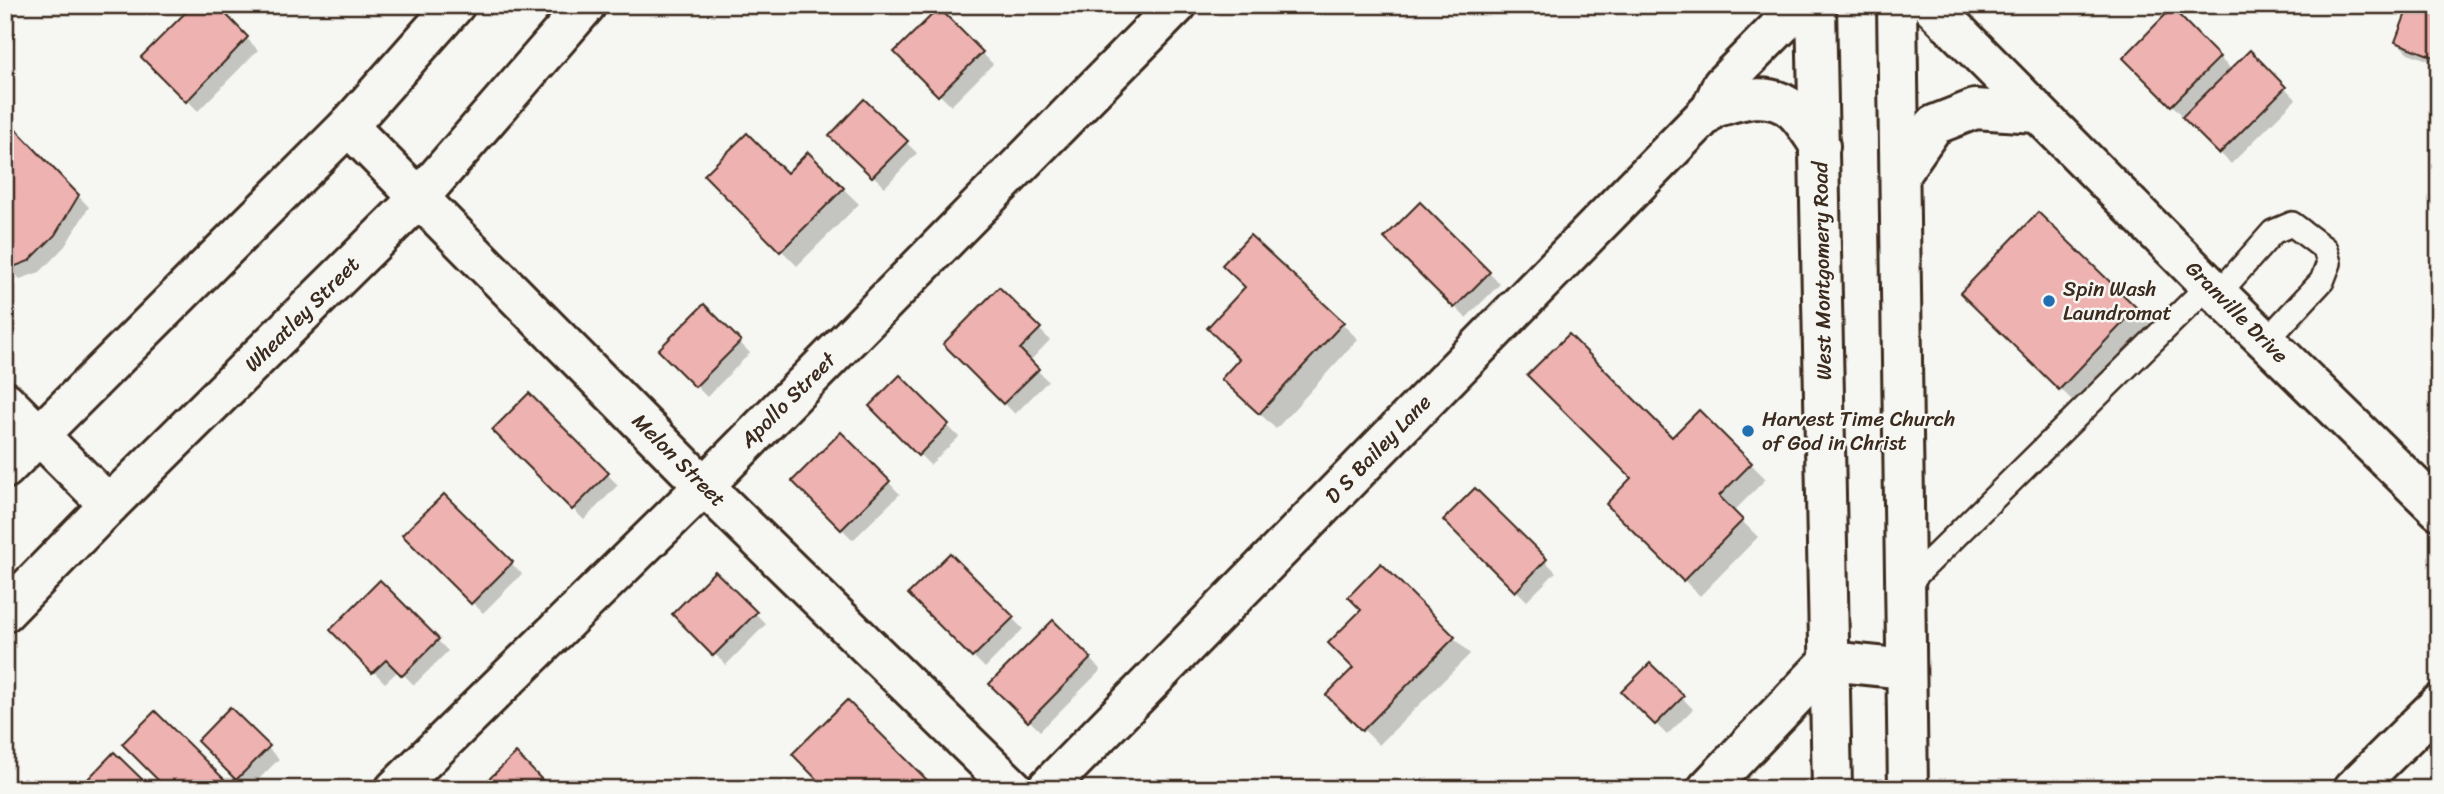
<svg xmlns="http://www.w3.org/2000/svg" width="2444" height="794" font-family="Sriracha,sans-serif">
<rect width="100%" height="100%" fill="#f6f6f2"/>
<filter id="ink" filterUnits="userSpaceOnUse"><feTurbulence type="fractalNoise" baseFrequency=".0143" numOctaves="2"/><feDisplacementMap in="SourceGraphic" scale="14" xChannelSelector="R" yChannelSelector="G"/><feConvolveMatrix kernelMatrix="1 2 1 2 8 2 1 2 1" color-interpolation-filters="sRGB"/></filter>
<g filter="url(#ink)">
<g fill="#0003">
<polygon points="215,5 258,50 198,111 144,57"/>
<polygon points="2411,5 2432,5 2439,8 2439,64 2408,53 2397,42"/>
<polygon points="939,10 993,64 951,106 897,52"/>
<polygon points="2172,11 2232,70 2250,53 2296,99 2231,164 2125,58"/>
<polygon points="864,102 917,153 885,187 831,136"/>
<polygon points="14,129 89,207 65,246 40,272 20,279 5,264"/>
<polygon points="808,154 859,204 797,266 707,175 787,175"/>
<polygon points="1420,204 1500,284 1466,318 1386,238"/>
<polygon points="2038,214 2152,325 2076,404 1962,293"/>
<polygon points="1250,237 1358,339 1276,429 1239,394"/>
<polygon points="999,289 1050,340 1029,362 1048,381 1015,414 945,344"/>
<polygon points="704,306 750,353 707,397 660,350"/>
<polygon points="900,378 959,437 930,465 871,406"/>
<polygon points="529,396 618,485 584,520 495,430"/>
<polygon points="1699,412 1766,479 1733,512 1758,537 1700,596 1608,504"/>
<polygon points="841,434 900,494 853,540 794,481"/>
<polygon points="1475,490 1556,572 1527,601 1445,520"/>
<polygon points="444,496 522,574 483,613 405,535"/>
<polygon points="950,555 1023,629 985,668 911,594"/>
<polygon points="1381,566 1470,654 1379,745 1329,695 1356,668 1364,610"/>
<polygon points="715,573 766,624 726,665 674,614"/>
<polygon points="380,582 448,651 414,685 399,670 385,683 332,630"/>
<polygon points="1053,623 1101,670 1040,731 992,684"/>
<polygon points="1650,665 1693,709 1667,735 1624,692"/>
<polygon points="847,702 933,789 829,789"/>
<polygon points="230,710 279,759 249,789 199,741"/>
</g>
<g fill="#eeb2b1" stroke="#3b2a1e" stroke-width="2">
<polygon points="193,5 217,5 248,37 186,102 141,57"/>
<polygon points="2409,5 2439,6 2439,59 2395,42"/>
<polygon points="939,8 983,52 938,96 894,52"/>
<polygon points="2172,8 2220,57 2171,106 2123,58"/>
<polygon points="2250,50 2286,87 2219,154 2182,117"/>
<polygon points="864,99 908,141 872,177 829,136"/>
<polygon points="5,118 79,195 55,235 29,261 8,269 5,267"/>
<polygon points="747,133 787,173 808,152 844,188 780,252 704,175"/>
<polygon points="1420,202 1490,272 1454,308 1384,238"/>
<polygon points="2038,212 2137,308 2059,390 1960,293"/>
<polygon points="1250,235 1344,322 1259,414 1221,379 1239,359 1207,328 1245,287 1222,265"/>
<polygon points="999,287 1041,328 1020,349 1039,369 1003,404 943,344"/>
<polygon points="704,304 741,341 695,387 658,350"/>
<polygon points="1569,334 1672,437 1699,410 1752,463 1719,496 1743,520 1683,581 1606,504 1631,478 1527,375"/>
<polygon points="900,375 949,424 918,456 869,406"/>
<polygon points="529,393 609,473 572,510 492,430"/>
<polygon points="841,432 890,481 841,530 792,481"/>
<polygon points="1475,488 1547,559 1515,592 1443,520"/>
<polygon points="444,494 513,562 471,604 402,535"/>
<polygon points="950,553 1014,617 972,658 908,594"/>
<polygon points="1381,563 1455,637 1362,731 1326,695 1353,668 1328,643 1361,610 1348,597"/>
<polygon points="715,571 757,612 713,656 672,614"/>
<polygon points="380,580 439,639 402,676 386,660 372,673 330,630"/>
<polygon points="1053,620 1091,658 1028,722 989,684"/>
<polygon points="1650,663 1684,696 1655,725 1621,692"/>
<polygon points="847,700 929,782 922,789 873,789 871,786 868,789 826,789 792,754"/>
<polygon points="230,707 270,746 236,780 197,741"/>
<polygon points="155,711 234,789 167,789 122,744"/>
<polygon points="114,752 152,789 84,789 81,786"/>
<polygon points="516,753 551,789 493,789 486,782"/>
</g>
<g fill="none" stroke-linecap="round" stroke-linejoin="round">
<g stroke="#3b2a1e" stroke-width="28">
<g id="service">
<polyline points="2218,294 2273,232 2292,224 2325,249 2329,263 2322,281 2266,341"/>
<polyline points="1906,585 2209,285"/>
</g>
</g>
<g stroke="#3b2a1e" stroke-width="44">
<g id="minor">
<polyline points="1931,5 2218,294 2439,510"/>
<path d="M1711 109C1738 100 1770 89 1794 111 1804 120 1812 135 1820 146"/>
<polyline points="348,126 704,486 1014,789"/>
<polyline points="1900,174 1934,125 1975,109 2036,113"/>
<polyline points="5,401 109,505"/>
<polyline points="395,789 704,486 1177,5"/>
<polyline points="1046,789 1711,109 1722,85 1801,5"/>
<polyline points="1707,789 1829,661"/>
<polyline points="2353,789 2439,704"/>
</g>
</g>
<g stroke="#3b2a1e" stroke-width="44">
<g id="secondary">
<polyline points="1816,5 1832,789"/>
<polyline points="1897,5 1908,789"/>
<polyline points="5,469 348,126 455,5"/>
<polyline points="5,612 109,505 419,198 586,5"/>
<polyline points="1829,661 1906,669"/>
</g>
</g>
<use href="#service" stroke="#f6f6f2" stroke-width="23"/>
<use href="#minor" stroke="#f6f6f2" stroke-width="38"/>
<use href="#secondary" stroke="#f6f6f2" stroke-width="38"/>
</g>
</g>
<g fill="#1f6fb2" stroke="#f6f6f2" stroke-width="2.5">
<circle cx="2049" cy="301" r="7"/>
<circle cx="1748" cy="431" r="7"/>
</g>
<g text-anchor="middle" stroke-width="5" stroke-linejoin="round" paint-order="stroke">
<g font-size="21" fill="#3b2a1e" stroke="#f6f6f2">
<text transform="translate(1822 271) rotate(-91)" y="7">West Montgomery Road</text>
<text transform="translate(2237 312) rotate(45)" y="7">Granville Drive</text>
<text transform="translate(302 314) rotate(-45)" y="7">Wheatley Street</text>
<text transform="translate(788 400) rotate(-45)" y="7">Apollo Street</text>
<text transform="translate(1378 449) rotate(-46)" y="7">D S Bailey Lane</text>
<text transform="translate(679 460) rotate(45)" y="7">Melon Street</text>
</g>
<g font-size="21" fill="#3b2a1e" stroke="#f6f6f2" text-anchor="start">
<text x="2063" y="296">Spin Wash<tspan x="2063" dy="24">Laundromat</tspan></text>
<text x="1762" y="426">Harvest Time Church<tspan x="1762" dy="24">of God in Christ</tspan></text>
</g>
</g>
<rect width="2444" height="794" fill="none" stroke="#f6f6f2" stroke-width="28"/>
<rect x="14" y="14" width="2416" height="766" fill="none" stroke="#3b2a1e" stroke-width="2.5" filter="url(#ink)"/>
</svg>
